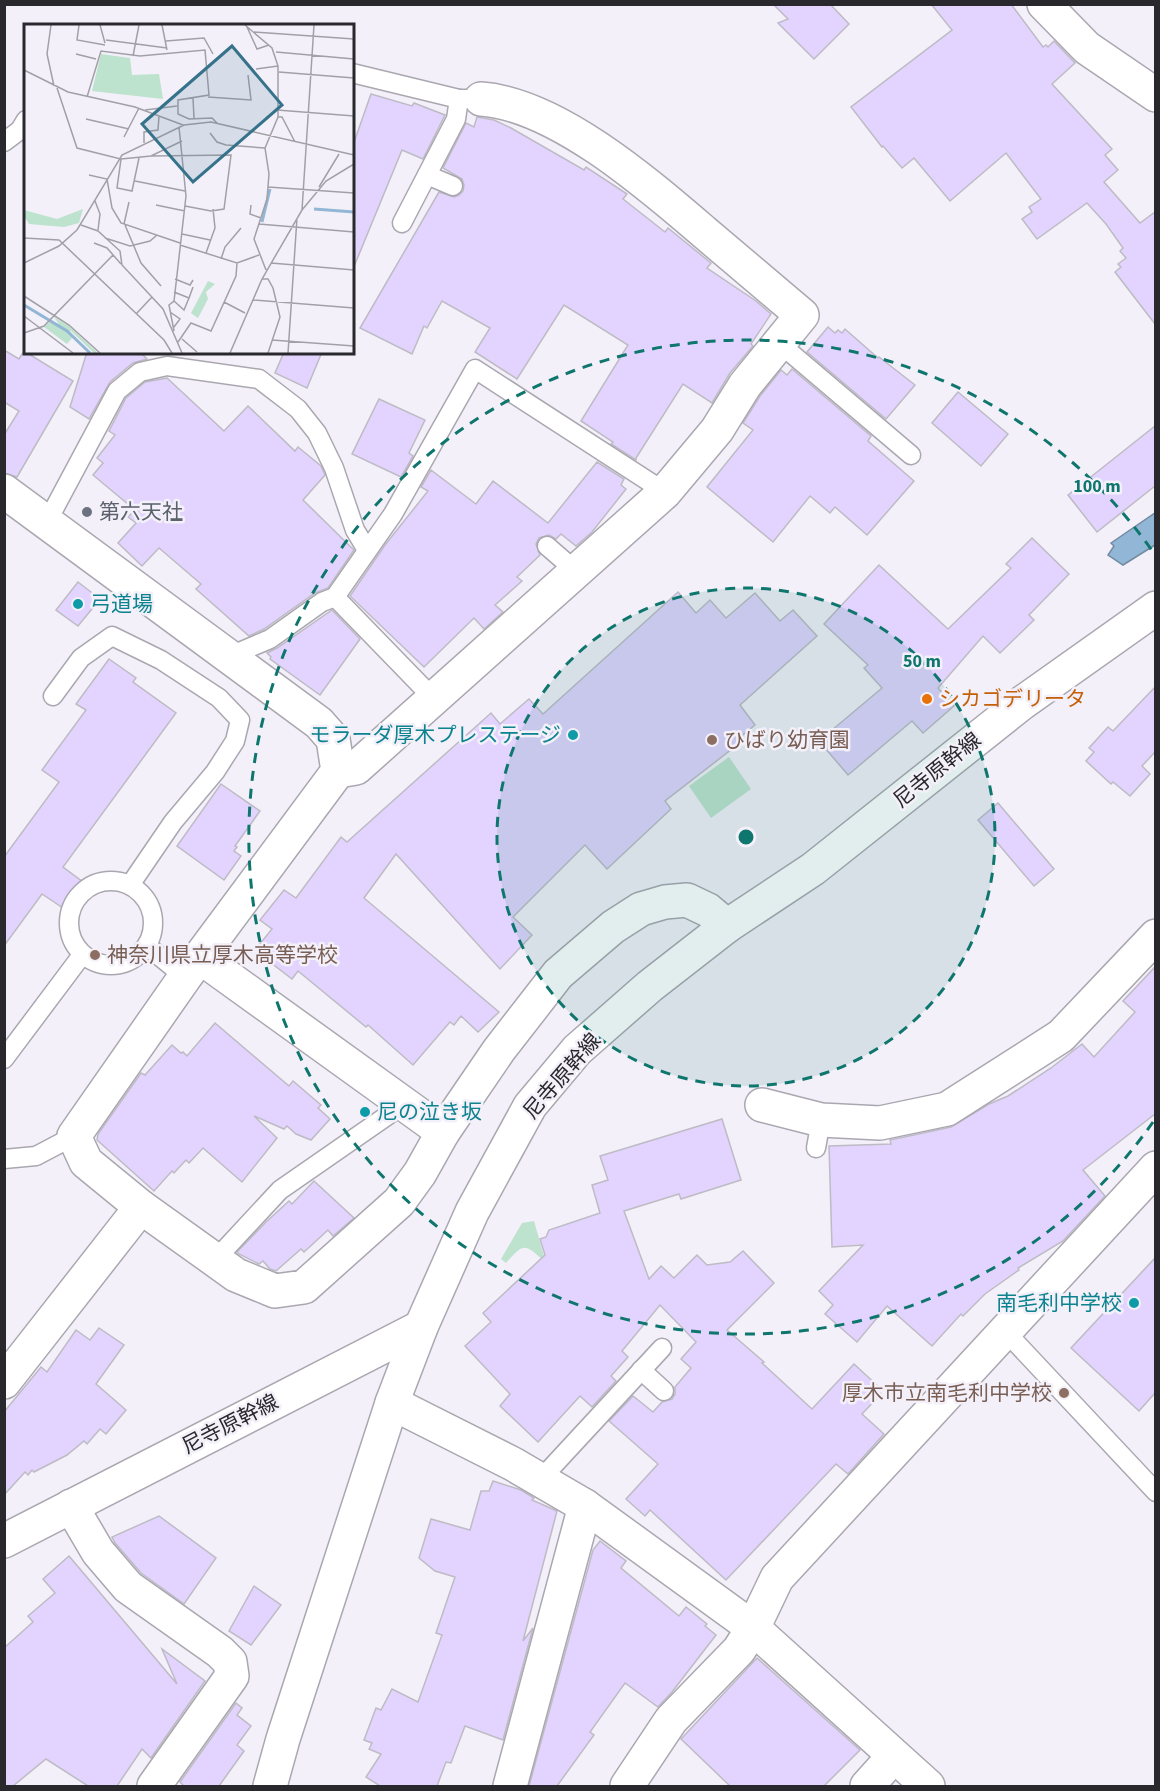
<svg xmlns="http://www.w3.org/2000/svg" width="1160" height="1791" font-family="'Source Sans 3','Noto Sans JP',sans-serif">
<rect width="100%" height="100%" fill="#f3f0f9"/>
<g fill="#bde2cd">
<polygon points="729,757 751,789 711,818 689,786"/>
<path d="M534 1221 545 1260 544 1261C524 1243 524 1243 506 1263L501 1259 522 1223Z"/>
</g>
<polygon fill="#92b6d5" stroke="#728ba2" stroke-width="1.5" points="1155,513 1155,545 1123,565 1108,555 1114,546 1111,543"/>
<g fill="#e2d4fe" stroke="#bebbc4" stroke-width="1.5">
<polygon points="773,4 830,4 849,24 814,59 778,23 788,19"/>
<polygon points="931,4 1011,4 1043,47 1046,45 1048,47 1054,41 1075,63 1052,84 1112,149 1105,155 1118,170 1104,182 1140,223 1155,212 1155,324 1115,272 1121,267 1118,264 1126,258 1120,251 1123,248 1106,224 1087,203 1037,239 1022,219 1032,212 1029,207 1041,199 1006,153 950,201 914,158 902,168 883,146 882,147 851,107 952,30"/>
<polygon points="371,94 412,106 414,103 445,115 423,159 402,150 353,269 352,148"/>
<polygon points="477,117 494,120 511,128 584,170 586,167 627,194 623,199 665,232 668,228 711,263 707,268 756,301 771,314 751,344 753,346 730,373 712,403 683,384 636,458 636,460 611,444 613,442 581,421 628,345 564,305 517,379 475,352 490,328 442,301 427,328 424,326 412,354 360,328 439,192 454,197 459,195 463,191 464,185 462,179 443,168 466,123 474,127"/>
<polygon points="828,327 835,333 838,330 842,333 845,329 878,358 879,357 915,385 886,419 807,352"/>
<polygon points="4,350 19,359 24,351 73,381 17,477 4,473 4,435 19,411 4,402"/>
<polygon points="87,352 140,352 147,359 133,363 110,382 89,419 70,407"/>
<polygon points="284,352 322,352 307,388 275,373"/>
<polygon points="792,369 871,436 868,441 914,481 867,535 835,507 830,513 810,496 773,542 707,487 753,430 743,423 760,396 781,370 787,375"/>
<polygon points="167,378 224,431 248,406 295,451 298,447 321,466 325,475 303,500 354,550 328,588 315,593 264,629 249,636 196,589 201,584 159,548 142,566 118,543 136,523 128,517 135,510 93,475 103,463 97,458 115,435 109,431 126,398 145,382"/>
<polygon points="958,392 1008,434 981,466 932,423"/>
<polygon points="379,399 425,420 409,453 413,456 401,477 352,454"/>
<polygon points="1155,426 1155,486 1097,532 1068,495"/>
<polygon points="597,462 624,479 621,485 626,489 592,532 576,546 561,534 556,539 549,535 539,538 536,544 540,555 517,577 522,581 495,605 503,612 484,629 474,618 424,667 350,596 385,545 428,491 421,487 431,470 476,504 493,481 548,523"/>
<polygon points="1032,538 1069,574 1029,615 1034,620 1000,653 983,636 938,688 954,706 923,733 912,721 848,775 819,741 882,688 864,668 868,665 824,624 879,565 948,629 1011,568 1006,564"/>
<polygon points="78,582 100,599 78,626 56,610"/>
<polygon points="678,592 696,613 710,600 726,618 755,593 780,621 793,610 817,636 740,705 755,725 738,739 741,742 665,801 671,809 607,869 585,845 513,917 532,935 500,969 396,854 364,898 499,1012 478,1032 461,1016 454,1025 450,1022 413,1065 368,1025 366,1027 298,971 292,979 266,959 270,953 259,945 272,929 260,920 284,890 296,898 341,837 347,842 491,713 500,724 529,699 543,714"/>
<polygon points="332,610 360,639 320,695 270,659 271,657 267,653 277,648"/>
<polygon points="109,659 136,678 133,682 176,713 63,867 83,882 63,908 42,894 4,946 4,857 59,782 42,770 86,710 76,704"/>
<polygon points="1155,687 1155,752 1142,766 1150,774 1130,796 1113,782 1111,784 1086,761 1094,752 1089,748 1108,727 1113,731"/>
<polygon points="221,784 260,811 235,846 237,847 234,851 241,856 224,880 177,846"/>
<polygon points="998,803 1054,869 1034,886 978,820"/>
<polygon points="1155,967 1155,1114 1083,1170 1105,1196 1063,1241 1018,1268 1019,1270 985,1294 963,1316 961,1314 932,1346 887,1306 857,1342 825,1314 833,1305 819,1291 863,1245 832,1247 829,1146 891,1144 890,1140 951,1127 989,1104 1008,1096 1051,1068 1082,1044 1094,1057 1135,1012 1123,1001"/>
<polygon points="215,1023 289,1086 293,1081 321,1105 318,1108 330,1119 311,1140 296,1134 287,1126 284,1129 254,1116 277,1138 242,1182 203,1148 189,1163 186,1160 174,1173 172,1171 154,1191 97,1140 98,1134 141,1073 145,1075 172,1045 181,1053 183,1052 187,1056"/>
<polygon points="722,1119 741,1180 681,1199 679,1194 624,1211 649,1279 661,1266 674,1278 697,1255 707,1265 730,1262 743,1251 774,1283 727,1330 764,1362 762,1363 812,1409 854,1364 880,1388 878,1391 881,1394 862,1414 884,1434 848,1474 836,1464 726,1580 650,1510 645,1516 626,1499 658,1464 609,1421 633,1396 653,1412 662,1402 672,1399 675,1394 675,1387 691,1368 681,1359 696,1342 660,1305 622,1351 628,1357 611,1376 616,1381 592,1407 580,1396 538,1442 500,1406 510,1394 465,1346 491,1322 483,1313 545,1255 540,1239 546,1237 549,1230 600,1213 592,1185 608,1180 600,1156"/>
<polygon points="314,1181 354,1218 333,1236 328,1230 304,1252 301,1249 276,1271 270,1269 263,1261 259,1264 239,1254 237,1252 266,1222 289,1201 292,1204"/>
<polygon points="1155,1258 1155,1393 1139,1411 1071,1348"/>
<polygon points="99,1328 124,1345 96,1384 126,1410 106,1434 100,1429 87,1444 84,1441 67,1455 34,1472 32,1470 28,1475 25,1472 4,1495 4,1412 41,1367 47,1372 76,1330 90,1340"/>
<polygon points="493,1481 521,1490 534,1498 532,1500 557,1511 523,1641 533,1628 503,1740 465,1726 451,1763 446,1762 437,1786 380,1786 366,1777 381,1754 369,1749 372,1743 364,1740 376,1708 381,1710 392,1689 418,1702 442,1635 436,1633 455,1577 435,1571 419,1558 431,1519 470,1530 481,1491 489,1491"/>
<polygon points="159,1516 216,1558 184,1604 141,1573 115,1543 112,1537"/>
<polygon points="600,1541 626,1561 621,1568 679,1616 686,1607 707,1624 705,1626 716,1635 672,1692 658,1707 625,1683 590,1732 594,1735 557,1786 529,1786 593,1550"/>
<polygon points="69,1556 177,1684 162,1649 205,1681 151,1758 142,1749 117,1786 88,1786 46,1759 13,1786 4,1786 4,1648 33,1622 28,1616 55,1593 43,1579"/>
<polygon points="254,1586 281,1605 251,1645 229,1631"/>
<polygon points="757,1658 860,1750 824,1786 730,1786 681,1739"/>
<polygon points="236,1703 242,1708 237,1715 251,1726 237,1745 244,1751 219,1786 184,1786 180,1782"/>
</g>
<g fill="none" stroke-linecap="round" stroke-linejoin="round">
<g stroke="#aaa7b0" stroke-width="21">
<g id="service">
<polyline points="352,73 459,99 471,99"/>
<polyline points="4,142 20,130 26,120"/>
<polyline points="427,175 453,186"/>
<polyline points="402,223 456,119 459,99"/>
<polyline points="779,343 911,455"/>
<polyline points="47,522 117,391 140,372 167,366 259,379 298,409 317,433 334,468 355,530 367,550"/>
<polyline points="547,546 577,572"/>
<polyline points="335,597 393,514 475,369 665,492"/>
<polyline points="230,656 270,639 322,602 335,597 435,700"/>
<polyline points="53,696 81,658 112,636 161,660 219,698 240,720 235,741 215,772 173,822 130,885"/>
<circle cx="111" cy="923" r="42"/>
<polyline points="147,946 185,977"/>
<polyline points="4,1059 82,955"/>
<polyline points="816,1148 821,1120"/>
<polyline points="4,1159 36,1156 74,1136"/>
<polyline points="215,1260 280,1190 404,1104"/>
<polyline points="1005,1331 1156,1492"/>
<polyline points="641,1370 664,1391"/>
<polyline points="543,1482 551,1468 662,1348"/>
</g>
</g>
<g stroke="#aaa7b0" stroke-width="36">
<g id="minor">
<polyline points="4,491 319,723 333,739 338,771 185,977 74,1136 86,1162 141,1207 236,1275 275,1291 304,1287 399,1202 420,1173 443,1132 499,1050 558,974 613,927 641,909 665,902 687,900 708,910 727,926"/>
<path d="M338 771 356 768 665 492 717 430 745 385 802 315C769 287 736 259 704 232 648 184 556 104 481 99"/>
<polyline points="200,957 443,1132"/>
<polyline points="762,1105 821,1120 880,1123 947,1109 1061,1036 1156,936"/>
<polyline points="4,1382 141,1207"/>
<polyline points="392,1403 513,1464 585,1506 753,1628 928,1786"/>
<polyline points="71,1506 98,1552 128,1587 220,1652 230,1662 232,1676 154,1786"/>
<polyline points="510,1786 585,1506"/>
<polyline points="627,1786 671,1720 739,1650 753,1628 777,1578 1156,1168"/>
<polyline points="867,1786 894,1756"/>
</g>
</g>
<g stroke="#aaa7b0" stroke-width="36">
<g id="tertiary">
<polyline points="1044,4 1087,48 1156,95"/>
<polyline points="4,1541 421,1327"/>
<polyline points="270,1786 283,1739 392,1403 421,1327 472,1212 530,1106 577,1050 650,986 727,926 813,869 1022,703 1156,608"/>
</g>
</g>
<use href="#service" stroke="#fff" stroke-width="18"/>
<use href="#minor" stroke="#fff" stroke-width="33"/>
<use href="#tertiary" stroke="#fff" stroke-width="33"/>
</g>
<circle cx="746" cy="837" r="249" fill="#0f766e" fill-opacity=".12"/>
<g fill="none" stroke="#0f766e" stroke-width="3" stroke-dasharray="10 8">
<circle cx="746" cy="837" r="249"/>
<path d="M1153 1122A497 497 0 1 1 1153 552"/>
</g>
<circle fill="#6b7280" stroke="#f3f0f9" stroke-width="2" cx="87" cy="512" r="6"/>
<g fill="#0f9aa8" stroke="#f3f0f9" stroke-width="2">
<circle cx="78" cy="604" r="6"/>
<circle cx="573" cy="735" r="6"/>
<circle cx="365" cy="1112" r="6"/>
<circle cx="1134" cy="1303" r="6"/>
</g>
<circle fill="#e8710a" stroke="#f3f0f9" stroke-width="2" cx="927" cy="699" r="6"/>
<g fill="#8d6e63" stroke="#f3f0f9" stroke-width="2">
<circle cx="712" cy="740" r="6"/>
<circle cx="95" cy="955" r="6"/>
<circle cx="1064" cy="1393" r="6"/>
</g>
<g text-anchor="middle" stroke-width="5" stroke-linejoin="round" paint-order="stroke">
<g font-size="21" fill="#5b616d" stroke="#f3f0f9" text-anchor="start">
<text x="99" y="519">第六天社</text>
</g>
<g font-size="21" fill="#0d838f" stroke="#f3f0f9" text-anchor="start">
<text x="90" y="611">弓道場</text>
<text x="561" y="742" text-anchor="end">モラーダ厚木プレステージ</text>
<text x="377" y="1119">尼の泣き坂</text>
<text x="1122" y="1310" text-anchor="end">南毛利中学校</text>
</g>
<g font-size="21" fill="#c56008" stroke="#f3f0f9" text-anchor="start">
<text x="939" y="706">シカゴデリータ</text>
</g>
<g font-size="21" fill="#785e54" stroke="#f3f0f9" text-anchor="start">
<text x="724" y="747">ひばり幼育園</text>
<text x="107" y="962">神奈川県立厚木高等学校</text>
<text x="1052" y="1400" text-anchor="end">厚木市立南毛利中学校</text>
</g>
<g font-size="21" fill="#29282c" stroke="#f3f0f9">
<text transform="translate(937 770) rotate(-39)" y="7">尼寺原幹線</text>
<text transform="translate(562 1076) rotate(-49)" y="7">尼寺原幹線</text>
<text transform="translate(230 1424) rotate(-27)" y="7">尼寺原幹線</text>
</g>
</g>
<g transform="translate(24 24)">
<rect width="330" height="330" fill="#f3f0f9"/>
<path d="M77 30 106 34 108 51 135 50 139 75 68 67ZM59 185 55 199 40 203 5 200 0 192V186L33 195ZM184 257 191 260 182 268 184 275 174 294 167 289ZM30 293 45 302 74 329H70L46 306 48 314 43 320 20 303 26 298 35 300Z" fill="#bde2cd"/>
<path fill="none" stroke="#92b6d5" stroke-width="3" d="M290 185 330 188M238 198 246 165M0 281 43 307 66 329"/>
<path fill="none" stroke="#a2a0a7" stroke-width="1.5" d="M27 1 23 30 30 62M55 1 53 16 81 21M76 1 81 19M138 1 143 26M221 1 248 24 254 42V93L241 124 245 150 243 175 230 215 242 246M223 3 233 25 245 21M230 8 330 15M82 16 143 24M142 17 180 14 189 30M252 28 330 35M52 30 72 35M109 32 115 1M232 45 254 42M0 46 44 68 111 83 159 101M255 48 330 54M33 64 53 124 97 135 93 164 108 167 115 134M63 73 77 27 116 32 181 26 185 71 154 76V90L165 95 188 94 193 99M184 73 227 76 224 51M169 74 170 94M121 86 153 82M253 86 330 92M254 93H258L271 118M62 95 105 105M186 109 193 118 202 121 241 124M100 113 115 84M120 119V108L134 106 135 92M127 132 207 131 200 185 187 187 161 182M97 135 127 132 158 117M65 151 83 155 88 184 97 199 156 219M111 157 161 167M244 163 330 169M295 163 315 130M71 177 76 190 74 206M132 181 161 187M227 181 226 190 237 194M278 186 290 1M100 200 105 178M235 200 330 208M57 201 74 207 96 227 98 241 139 285 158 329M101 201 117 239 137 262M158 210 186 216M0 214 35 216 140 316 148 329M81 214 106 222 126 217 133 211M70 219 83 224 97 240M156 221 213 239 235 231M182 229 191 204 189 185M197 235 201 223 217 204M0 239 35 222 53 206 98 131 160 101 187 98 330 131M247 239 330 246M151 255 166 261 169 256M238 255H244L249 264 256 293 244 329M150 268 165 274 169 263M0 272 45 301 76 329M229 276 330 284M150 277 160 286 165 274M200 278 221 289M146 288 156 295 150 303M112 290 128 273M0 292 49 329M150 307 145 281 150 277 162 172 155 103M0 309 20 302 89 231M158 315 173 328M248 316 330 322M154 318 167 299 187 307 212 252 213 239M206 329 238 255 278 186 302 157 330 140M264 329 273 194"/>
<path fill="#36738a" fill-opacity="0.15" stroke="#36738a" stroke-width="3" d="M208 22 258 81 169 158 118 100Z"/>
<rect width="330" height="330" fill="none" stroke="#29282c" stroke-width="3"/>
</g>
<circle cx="746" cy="837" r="9" fill="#0f766e" stroke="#f3f0f9" stroke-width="3"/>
<g font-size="18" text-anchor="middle" font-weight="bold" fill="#0f766e" stroke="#f3f0f9" stroke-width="5" stroke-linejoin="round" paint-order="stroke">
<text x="1097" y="492">100 m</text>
<text x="922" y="667">50 m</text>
</g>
<rect width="1160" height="1791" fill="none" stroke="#29282c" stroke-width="12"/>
</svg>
